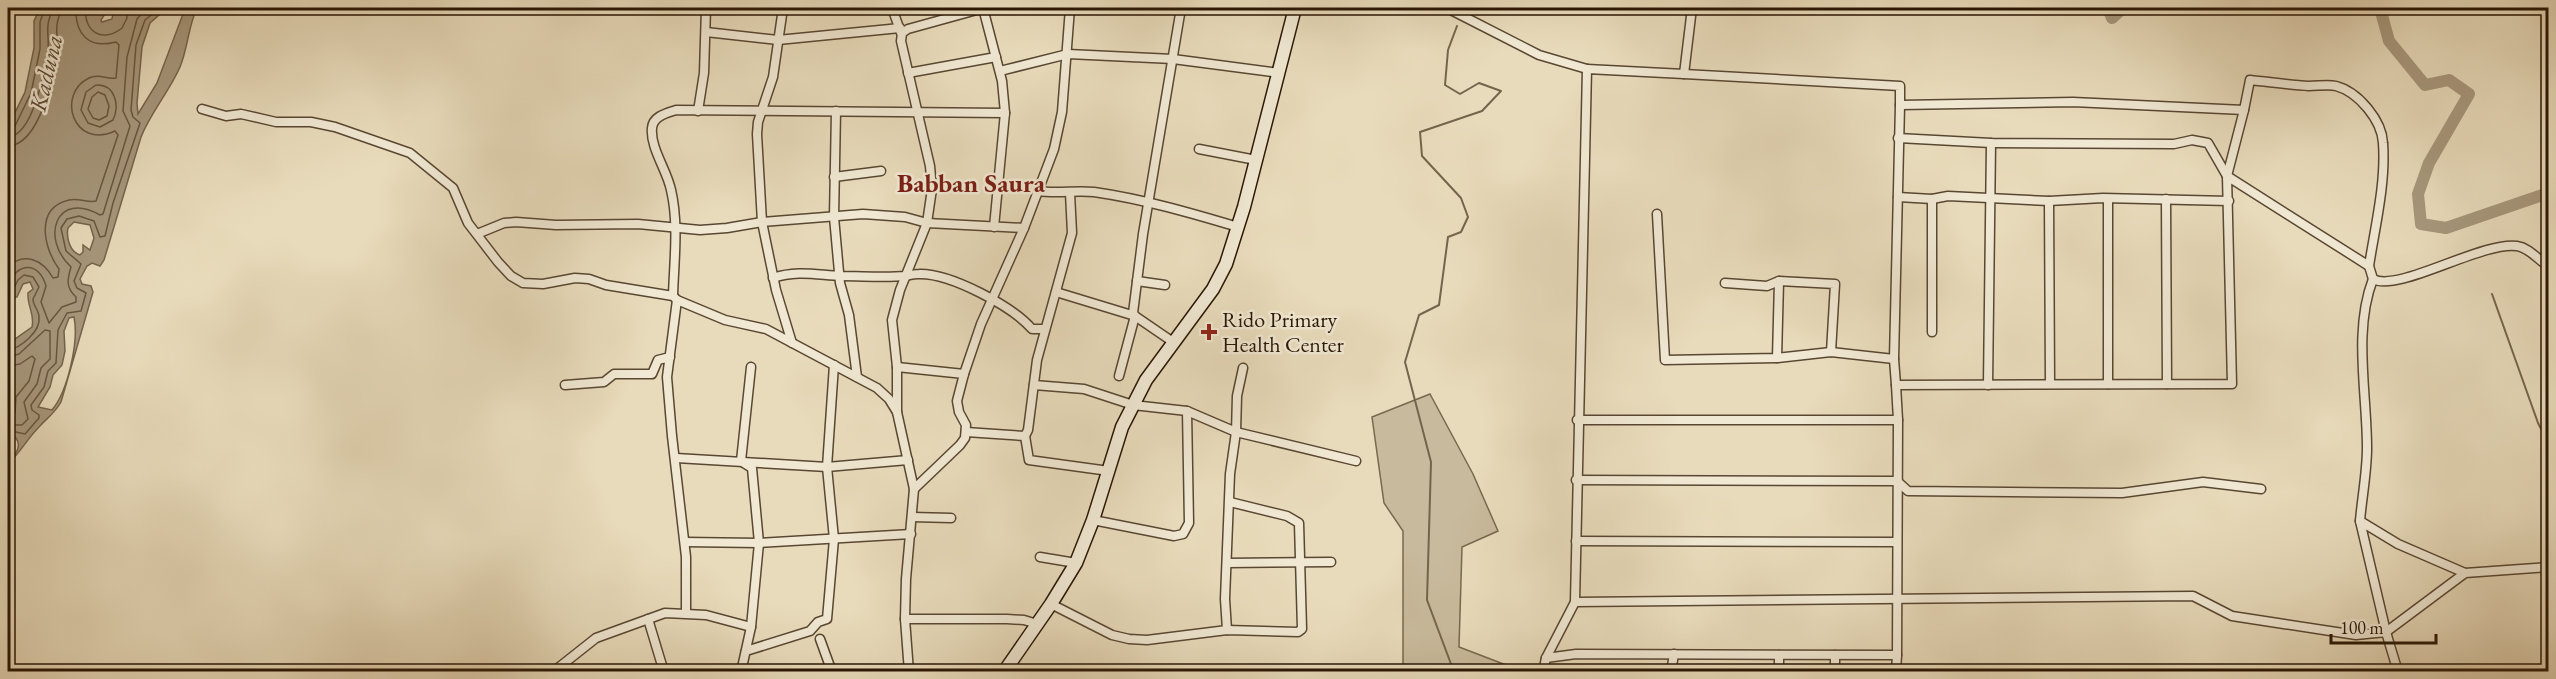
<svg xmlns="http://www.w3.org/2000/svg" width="2556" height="679" font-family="'EB Garamond',serif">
<rect width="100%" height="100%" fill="#e8dbbb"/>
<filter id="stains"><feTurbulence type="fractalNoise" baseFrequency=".00333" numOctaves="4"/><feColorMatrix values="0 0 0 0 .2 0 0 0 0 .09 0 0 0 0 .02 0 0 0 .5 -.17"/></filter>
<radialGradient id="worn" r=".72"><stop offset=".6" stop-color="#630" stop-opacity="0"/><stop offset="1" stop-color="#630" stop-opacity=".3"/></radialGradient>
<polygon fill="#c8ba9c" stroke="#786850" stroke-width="1.5" points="1430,394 1473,474 1498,531 1462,547 1459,647 1506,665 1511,671 1403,671 1403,531 1384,503 1372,417"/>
<path fill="#a7987d" stroke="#75644d" stroke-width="1.5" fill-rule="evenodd" d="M40 8H100L99 13 105 14 101 20 102 22 112 19 114 8H167L150 23 142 47 137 103 138 114 157 83 183 14 187 8H197C188 27 188 48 180 67 169 92 151 112 141 137L104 260 100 266 92 263 87 266 80 279 82 284 91 286 93 292 61 402C55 413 47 418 39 427 27 439 20 453 8 464 13 456 23 448 16 438L8 440V344L32 327C35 314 27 306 28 293L33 289 30 282 23 284 17 297 8 300V127L25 92 34 48V21ZM74 222 90 225 94 238 90 250 83 245V252L80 255C70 252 66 238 68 228ZM74 317C79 341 68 391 52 410L38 407 50 387 53 375 62 365 65 351 64 331 69 318Z"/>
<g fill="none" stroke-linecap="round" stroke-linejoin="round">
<g stroke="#685740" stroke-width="1.5">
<path d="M86 8C83 31 102 44 122 28L127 18V8"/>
<path d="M96 85C115 84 120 105 113 120L100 127 88 123 81 110 86 92Z"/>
<polygon points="98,92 105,95 109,106 107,116 99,120 93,118 88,109 92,97"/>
<polyline points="8,129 15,126 31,93 40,49 40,22 45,8"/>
<path d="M8 137C33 136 45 70 48 49 49 41 47 33 48 25 48 19 52 14 52 8"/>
<path d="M8 146C40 145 54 75 57 49 58 41 56 33 57 25 57 19 61 14 61 8"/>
<path d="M8 267C24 251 43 260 53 278L58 277 59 269C44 249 34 208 69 200 79 198 88 203 96 201L118 135 115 131C73 150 56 94 89 78 99 73 107 80 116 78L119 45 116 42C89 49 75 35 76 8"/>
<path d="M8 285C17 262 39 261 46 286L41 302 49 323 62 307 76 302V297C66 288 67 280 71 267 40 238 56 190 100 215L103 214 130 126 123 111 127 57 137 19 147 8"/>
<path d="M8 294 12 292 18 280 24 275 33 277 39 287 33 299C33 306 39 310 39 317 41 331 21 348 8 350"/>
<polyline points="8,357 19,354 45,330 50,331 50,359 41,368 37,384 24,402 28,419 22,425 8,425"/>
<polyline points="8,366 20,364 32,356 35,359 29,381 16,397 15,413 8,416"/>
<polyline points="8,434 16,432 25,434 39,418 39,415 32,410 31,405 44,387 48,371 56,363 58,330 67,313 81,311 86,293 77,288 74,281 81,264 66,251 61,228 67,219 79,216 94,221 100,237 105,236 113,203 140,123 133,117 131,110 136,45 145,20 160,8"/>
</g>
<g stroke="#75644d" stroke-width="2">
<polyline points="2492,294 2538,423 2548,442"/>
<polyline points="1454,672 1427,600 1431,462 1405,362 1419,315 1439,305 1448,237 1461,232 1468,217 1461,198 1422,156 1420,132 1482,111 1501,91 1479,83 1460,94 1445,85 1448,50 1457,26"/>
</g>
<g stroke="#a7987d" stroke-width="12">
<polyline points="2108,8 2112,18 2123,8"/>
<polyline points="2380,8 2389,41 2425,85 2449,80 2469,94 2429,163 2418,194 2421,224 2446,228 2548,193"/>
</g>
<g stroke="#594732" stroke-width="11">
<g id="minor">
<polyline points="783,8 773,77 758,122 757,134 762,222 776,290 792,343"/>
<polyline points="892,8 901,33"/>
<polyline points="983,8 1002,81 1005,113 994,227"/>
<polyline points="1447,8 1539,55 1587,69"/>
<polyline points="706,32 778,40 900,28"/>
<polyline points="1000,71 1068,54 1173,59 1279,73"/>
<polyline points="908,73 996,57"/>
<path d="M1684 74 1900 86V105L2073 102 2244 110 2250 80C2270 82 2289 85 2309 86 2318 86 2328 84 2336 86 2359 92 2382 121 2383 143 2386 183 2375 227 2369 266L2373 279C2398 293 2482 241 2517 246 2530 248 2538 260 2548 266"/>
<polyline points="202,109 226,116 241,114 276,122 311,122 335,127 410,153 453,188 468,223 498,262 511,276 523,283 543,284 575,278 589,279 606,285 673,296 677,300 725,320 766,329 877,388 889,399 897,412"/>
<polyline points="698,111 704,73 706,8"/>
<polyline points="836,111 834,217 840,283 849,315 857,377"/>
<polyline points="1898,138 1991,143 2174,144 2192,140 2208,143 2227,176"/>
<polyline points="1199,149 1256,160"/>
<polyline points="2227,176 2244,110"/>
<polyline points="834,177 881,171"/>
<path d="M1038 191C1057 194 1075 190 1094 192 1143 199 1191 213 1238 227"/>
<polyline points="1070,193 1072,233 1037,360 1028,430 1025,436 1029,460 1109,471"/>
<polyline points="1898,197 1932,199 1948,196 2049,201 2103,198 2229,201"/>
<polyline points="2108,199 2108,384"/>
<polyline points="2166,199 2167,384"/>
<polyline points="2049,201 2050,383"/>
<polyline points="1657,214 1665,360 1777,358 1831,352 1894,359"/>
<polyline points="477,234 504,223 516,222 556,225 638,224 700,230 727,228 762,222 863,214 905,217 927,223 1024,228"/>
<path d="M773 278C797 270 817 275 841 276 862 276 885 278 905 276 910 275 914 274 919 274 950 273 1012 306 1032 329H1045"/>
<polyline points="1137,281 1165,285"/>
<polyline points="1725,283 1767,286 1779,281 1835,284 1831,352"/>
<polyline points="1056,292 1135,316 1119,376"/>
<path d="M673 296C674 261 679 224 671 190 667 170 650 148 652 128 653 116 667 113 676 110L1005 113"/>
<polyline points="677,300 667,377 672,436 686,557 686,613"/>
<polyline points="1932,332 1932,199"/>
<polyline points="1173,342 1135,316 1133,313 1143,234 1181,8"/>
<polyline points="1777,358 1779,281"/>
<polyline points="897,367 964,374"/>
<polyline points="565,385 604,382 614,374 652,374 658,360 670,357"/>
<polyline points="1034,385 1084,389 1133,405 1187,411 1236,432 1356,461"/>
<polyline points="1896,385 1894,359 1900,105"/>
<polyline points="1988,385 1991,143"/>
<polyline points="1577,420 1898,420 1896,385 2232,384 2227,176 2369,266"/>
<polyline points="966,432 1025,436"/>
<polyline points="676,458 827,467 908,460"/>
<polyline points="741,461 751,367"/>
<polyline points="1576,480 1897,481 1908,491 2122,493 2203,482 2261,489"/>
<polyline points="914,489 960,445 965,438 966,425 959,412 957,401 964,374 981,324 1024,228 1054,149 1062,112 1070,8"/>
<polyline points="912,517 951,518"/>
<polyline points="1093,520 1174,536 1183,534 1189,523 1187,411"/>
<path d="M2360 521C2362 497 2367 472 2367 448 2367 392 2353 331 2373 279"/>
<polyline points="1576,541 1896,542"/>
<polyline points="685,542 759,543 911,534"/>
<polyline points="1040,557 1076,563"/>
<polyline points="1228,563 1331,562"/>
<polyline points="1575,602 2193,596 2232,616 2356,635 2386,632 2465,573 2548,567"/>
<polyline points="1051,604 1112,635 1129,639 1147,640 1227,630 1298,632 1302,629 1299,523 1287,516 1230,502"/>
<polyline points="648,619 664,672"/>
<polyline points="905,619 1007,619 1024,620 1037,624"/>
<polyline points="1227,630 1225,599 1230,474 1236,432 1237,396 1243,368"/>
<polyline points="820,639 832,672"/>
<polyline points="746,651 810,631 818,622 827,619 834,539 827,467 834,365"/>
<polyline points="1779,655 1779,672"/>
<polyline points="1897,655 1898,420"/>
<polyline points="1546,658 1576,654 1897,655 1896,672"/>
<polyline points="553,672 596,638 665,613 706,615 751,627"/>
<polyline points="741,672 751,627 759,543 752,468 744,463"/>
<polyline points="909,672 905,619 906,579 914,489 897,412 897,367 892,320 900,290 927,223 932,189 930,166 901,41 902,33 908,29 984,8"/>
<polyline points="1543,672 1546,658 1575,602 1587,69 1684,74 1692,8"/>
<polyline points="1671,672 1674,654"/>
<polyline points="1835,672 1835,655"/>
<polyline points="2398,672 2386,632 2360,521 2398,544 2465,573"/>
</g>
</g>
<g stroke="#291604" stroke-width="15">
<polyline id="secondary" points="1004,672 1051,604 1076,563 1093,520 1122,427 1146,380 1213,289 1226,264 1244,207 1295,8"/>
</g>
<use href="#minor" stroke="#f0e8d3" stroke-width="8"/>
<use href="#secondary" stroke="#f0e8d3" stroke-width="12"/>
</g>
<path fill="#8f2418" stroke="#f0e8d3" stroke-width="2" d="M1206 323h6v6h6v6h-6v6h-6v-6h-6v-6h6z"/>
<g text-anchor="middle" stroke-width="5" stroke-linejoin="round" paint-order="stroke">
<g font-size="22" fill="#291604" stroke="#f0e8d3" text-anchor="start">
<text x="1222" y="327">Rido Primary<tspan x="1222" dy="25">Health Center</tspan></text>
</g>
<g font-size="24" font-style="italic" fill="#5b4a34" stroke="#f0e8d3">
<text transform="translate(46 73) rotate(-77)" y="8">Kaduna</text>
</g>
<g font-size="26" font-weight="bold" fill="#7a1f14" stroke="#f0e8d3">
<text x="971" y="192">Babban Saura</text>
</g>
</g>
<rect width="2556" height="679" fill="none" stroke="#e8dbbb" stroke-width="30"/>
<rect x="9" y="9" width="2538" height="661" fill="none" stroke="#291604" stroke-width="3"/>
<rect x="15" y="15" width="2526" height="649" fill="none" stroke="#291604" stroke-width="1.5"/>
<path d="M2331 634v9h105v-9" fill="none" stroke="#291604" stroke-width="3"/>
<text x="2340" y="634" font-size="18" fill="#291604" stroke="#f0e8d3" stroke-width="4.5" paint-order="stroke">100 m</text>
<rect width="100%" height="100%" filter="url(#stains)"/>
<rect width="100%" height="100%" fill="url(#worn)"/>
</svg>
